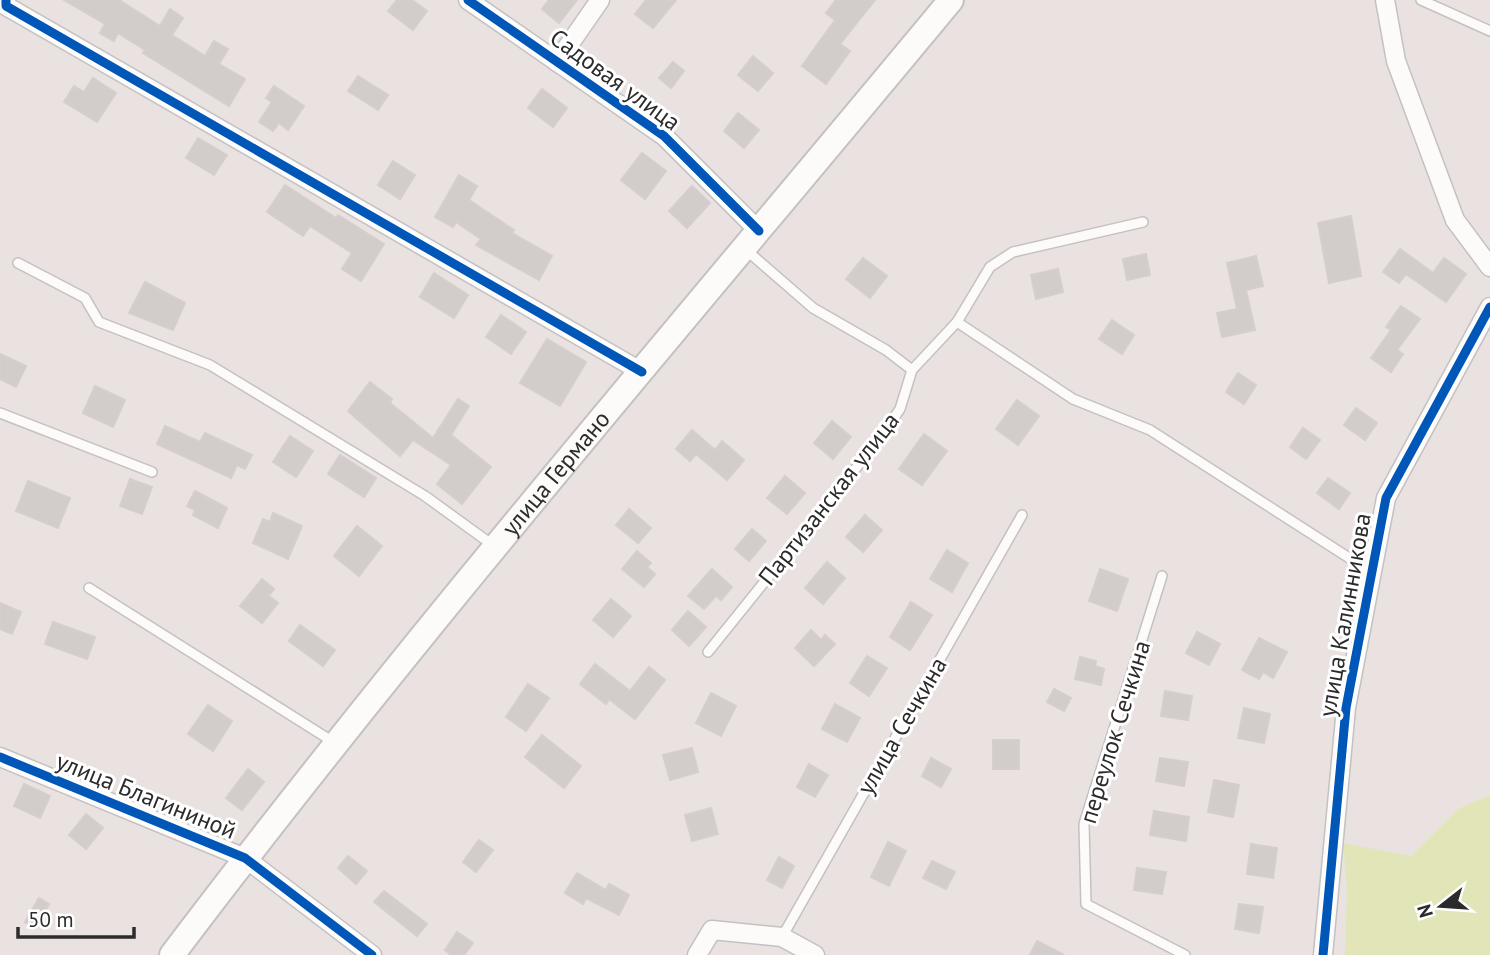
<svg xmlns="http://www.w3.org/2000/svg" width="1490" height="955" font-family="'PT Sans',sans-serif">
<rect width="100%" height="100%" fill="#eae2e1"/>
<polygon fill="#e1e5b8" points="1490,795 1490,955 1345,955 1347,889 1343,843 1411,856 1458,809"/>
<g fill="#d2cccb" stroke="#d5cecd" stroke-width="2">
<polygon points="64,0 119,0 160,26 170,9 183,18 172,35 205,56 214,41 228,49 219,64 245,79 229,106 143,53 145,50 118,33 114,41 100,33 105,24"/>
<polygon points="397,0 412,0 427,11 413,30 388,11"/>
<polygon points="549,0 577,0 559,23 542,9"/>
<polygon points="646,0 676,0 653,28 635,14"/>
<polygon points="836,0 875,0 840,44 850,51 826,84 802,66 835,20 826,13"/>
<polygon points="753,56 773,73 758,91 738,75"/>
<polygon points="673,62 684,71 671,88 659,78"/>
<polygon points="358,76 388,95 378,110 348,91"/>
<polygon points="93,78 116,93 97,122 64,102 74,86 84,92"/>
<polygon points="274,86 304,106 288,130 279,123 273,131 259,122 272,102 266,98"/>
<polygon points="542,89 567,108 553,127 528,108"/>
<polygon points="738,113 759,130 744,148 724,131"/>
<polygon points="198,138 227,155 214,175 186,158"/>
<polygon points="642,153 666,171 645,199 621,180"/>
<polygon points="393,161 415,175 400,199 378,185"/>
<polygon points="459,175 477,186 469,200 514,230 512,233 552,256 539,280 476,245 481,239 456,222 453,227 435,217"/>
<polygon points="285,185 336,218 338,215 384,244 361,281 342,269 352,253 310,226 303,236 267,212"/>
<polygon points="692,186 710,203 687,228 669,211"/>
<polygon points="1351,216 1361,276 1329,283 1318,223"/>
<polygon points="1400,249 1433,273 1444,258 1466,274 1446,302 1406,274 1399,283 1383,272"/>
<polygon points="1146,254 1150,275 1127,280 1123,259"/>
<polygon points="1256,256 1263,286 1246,290 1255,330 1222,337 1217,313 1237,309 1227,263"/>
<polygon points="863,258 887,276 870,298 846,279"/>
<polygon points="1058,269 1063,292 1036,299 1031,275"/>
<polygon points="434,273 468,295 454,318 420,297"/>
<polygon points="145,282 185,303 173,330 129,313"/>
<polygon points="1401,306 1420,319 1397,350 1403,354 1391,372 1371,358 1391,330 1386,327"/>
<polygon points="501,315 526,332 511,354 486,337"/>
<polygon points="1112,320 1134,335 1122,354 1099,339"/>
<polygon points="547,339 586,362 560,406 520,383"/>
<polygon points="0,354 26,366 16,387 0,379"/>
<polygon points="1238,373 1256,385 1244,404 1226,392"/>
<polygon points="370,382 392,399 390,403 433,438 458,399 469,406 451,435 491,467 462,504 437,484 451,465 413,440 400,456 348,411"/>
<polygon points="95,386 125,400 113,427 83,413"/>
<polygon points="1017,400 1039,416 1018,445 996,429"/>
<polygon points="1356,408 1377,423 1365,440 1344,425"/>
<polygon points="832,421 851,437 833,459 814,443"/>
<polygon points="165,426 200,442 205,433 252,455 245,469 237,465 231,478 157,444"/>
<polygon points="1303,428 1320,440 1306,459 1290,447"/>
<polygon points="692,430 715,450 722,441 744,460 727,480 696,454 690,461 676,449"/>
<polygon points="924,434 947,451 922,485 899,469"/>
<polygon points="290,436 313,451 296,477 273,462"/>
<polygon points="340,455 376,478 364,497 328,474"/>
<polygon points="785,476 805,493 787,514 767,498"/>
<polygon points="1328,478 1350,493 1339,509 1317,493"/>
<polygon points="130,479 152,487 142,514 120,506"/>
<polygon points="28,481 70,498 58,528 16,511"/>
<polygon points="195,491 227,508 218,528 193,515 195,510 187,506"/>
<polygon points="629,509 651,528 638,543 616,525"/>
<polygon points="273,513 302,526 288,559 253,543 263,519 270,522"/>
<polygon points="865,515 882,530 863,552 846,537"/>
<polygon points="357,526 382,546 359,576 334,556"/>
<polygon points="752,529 766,541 749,561 735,549"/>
<polygon points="947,550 968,563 952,592 930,579"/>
<polygon points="637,551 651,563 647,567 655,574 644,587 622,569"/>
<polygon points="827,562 845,578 823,604 805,588"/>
<polygon points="712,569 732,587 721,600 716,596 704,609 688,596"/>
<polygon points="1100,569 1128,579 1117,611 1089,601"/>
<polygon points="262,579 274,589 269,596 278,603 262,623 240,606"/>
<polygon points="611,599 631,616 613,637 593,620"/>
<polygon points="911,602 932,615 910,650 890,637"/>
<polygon points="0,603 21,612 12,634 0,629"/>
<polygon points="688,611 706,627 689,646 672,630"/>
<polygon points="53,622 95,637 87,659 45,644"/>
<polygon points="300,625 335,650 323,666 289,641"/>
<polygon points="811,630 821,640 825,635 835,644 814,666 795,648"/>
<polygon points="1197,632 1220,644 1209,665 1186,653"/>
<polygon points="1259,638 1287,652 1273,678 1263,672 1259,679 1242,670"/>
<polygon points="867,656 887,668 869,696 850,683"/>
<polygon points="1080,657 1096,661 1095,666 1104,669 1101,685 1075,679"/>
<polygon points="595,664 630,691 649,667 665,680 635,719 609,699 606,704 580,684"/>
<polygon points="528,684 549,698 526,731 506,717"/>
<polygon points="1054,689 1071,698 1064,711 1047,702"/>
<polygon points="1165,691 1192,696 1188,720 1161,716"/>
<polygon points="711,693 736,706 721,736 696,723"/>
<polygon points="835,704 860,718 847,742 822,729"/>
<polygon points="208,705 232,721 213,751 188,734"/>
<polygon points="1244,708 1270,714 1264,743 1238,738"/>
<polygon points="542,735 581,766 564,788 525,757"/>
<rect x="993" y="740" width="26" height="29"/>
<polygon points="692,748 698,772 670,780 663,755"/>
<polygon points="931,758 951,769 941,787 922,776"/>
<polygon points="1160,758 1188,762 1184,786 1156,781"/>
<polygon points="809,764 828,775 815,797 797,787"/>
<polygon points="248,769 264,782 242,810 226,798"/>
<polygon points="1214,780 1239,785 1233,817 1208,812"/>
<polygon points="24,784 50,796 40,818 14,806"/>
<polygon points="711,808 718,834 692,841 685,815"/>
<polygon points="1154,811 1189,817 1186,841 1150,835"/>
<polygon points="86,814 103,828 86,849 69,835"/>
<polygon points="479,840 493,850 476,872 463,862"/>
<polygon points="888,842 906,851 889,886 871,877"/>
<polygon points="1251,844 1277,848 1273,878 1247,874"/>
<polygon points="348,856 367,871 356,884 338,868"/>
<polygon points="779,857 794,866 782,888 767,880"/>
<polygon points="932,861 955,872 946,889 923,878"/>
<polygon points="1137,868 1166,872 1162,894 1134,890"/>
<polygon points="577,873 606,890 609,884 629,895 619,915 586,898 583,904 565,893"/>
<polygon points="384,891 427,924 417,936 374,902"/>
<polygon points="39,898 49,904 36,928 25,922"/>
<polygon points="1239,904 1263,907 1259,933 1235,929"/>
<polygon points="457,932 473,943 464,955 451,955 445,950"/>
<polygon points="1037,941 1064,955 1030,955"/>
</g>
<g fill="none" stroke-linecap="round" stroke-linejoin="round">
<g stroke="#c3c1c2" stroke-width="12">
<g id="lane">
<polyline points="1421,0 1490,31"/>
<polyline points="18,263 85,298 99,322 210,365 425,496 494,546"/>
<polyline points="957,322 1073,399 1150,430 1371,572"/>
<polyline points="912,370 957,322 990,267 1013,252 1143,222"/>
<polyline points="0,413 152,472"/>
<polyline points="1162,576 1084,824 1086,904 1185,955"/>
<polyline points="89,588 335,743"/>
<polyline points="708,652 877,442 900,409 912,370 886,350 813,308 745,249"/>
<polyline points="782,937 1022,515"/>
</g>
</g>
<g stroke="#c3c1c2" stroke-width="21">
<g id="street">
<polyline points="6,0 6,6 642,372"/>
<polyline points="468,0 664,136 759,231"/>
<polyline points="1385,0 1396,61 1455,220 1490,267"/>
<polyline points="557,62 600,0"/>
<polyline points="0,757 245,858 372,955"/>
<polyline points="697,955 712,930 782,937 815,955"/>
<polyline points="1323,955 1346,708 1386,498 1490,307"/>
</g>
</g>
<g stroke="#c3c1c2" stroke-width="28">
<g id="secondary">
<path id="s1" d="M172 955C420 627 689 316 951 0"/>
</g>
</g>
<use href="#lane" stroke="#fcfbfa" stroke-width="9"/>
<use href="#street" stroke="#fcfbfa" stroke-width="18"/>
<use href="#secondary" stroke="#fcfbfa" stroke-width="24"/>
<g stroke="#fff" stroke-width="13">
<g id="cycleway">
<polyline points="6,0 6,6 642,372"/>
<polyline points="468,0 664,136 759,231"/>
<polyline points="0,757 245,858 372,955"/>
<polyline points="1323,955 1346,708 1386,498 1490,307"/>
</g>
</g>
<use href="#cycleway" stroke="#0057b8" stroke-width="9"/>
</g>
<g text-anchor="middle" stroke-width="6" stroke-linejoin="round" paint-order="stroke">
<g font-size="24" fill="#2b2b2b" stroke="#fff">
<text transform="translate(615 80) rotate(36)" y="8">Садовая улица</text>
<text dy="8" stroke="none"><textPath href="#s1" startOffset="616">улица Германо</textPath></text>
<text transform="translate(829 499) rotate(-52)" y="8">Партизанская улица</text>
<text transform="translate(1345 615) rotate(-80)" y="8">улица Калинникова</text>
<text transform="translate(902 726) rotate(-60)" y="8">улица Сечкина</text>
<text transform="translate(1115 732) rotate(-73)" y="8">переулок Сечкина</text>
<text transform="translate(146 796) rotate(22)" y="8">улица Благининой</text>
</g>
</g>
<g transform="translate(1441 906) rotate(253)" stroke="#ffffff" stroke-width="5" paint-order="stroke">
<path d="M0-5L12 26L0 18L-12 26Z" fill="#2b2b2b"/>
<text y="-10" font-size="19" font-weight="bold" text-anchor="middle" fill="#2b2b2b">N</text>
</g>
<path d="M18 927v10h116v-10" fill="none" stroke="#2b2b2b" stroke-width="3.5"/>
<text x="28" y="927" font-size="21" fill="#2b2b2b" stroke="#ffffff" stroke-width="5" paint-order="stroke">50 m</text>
</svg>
